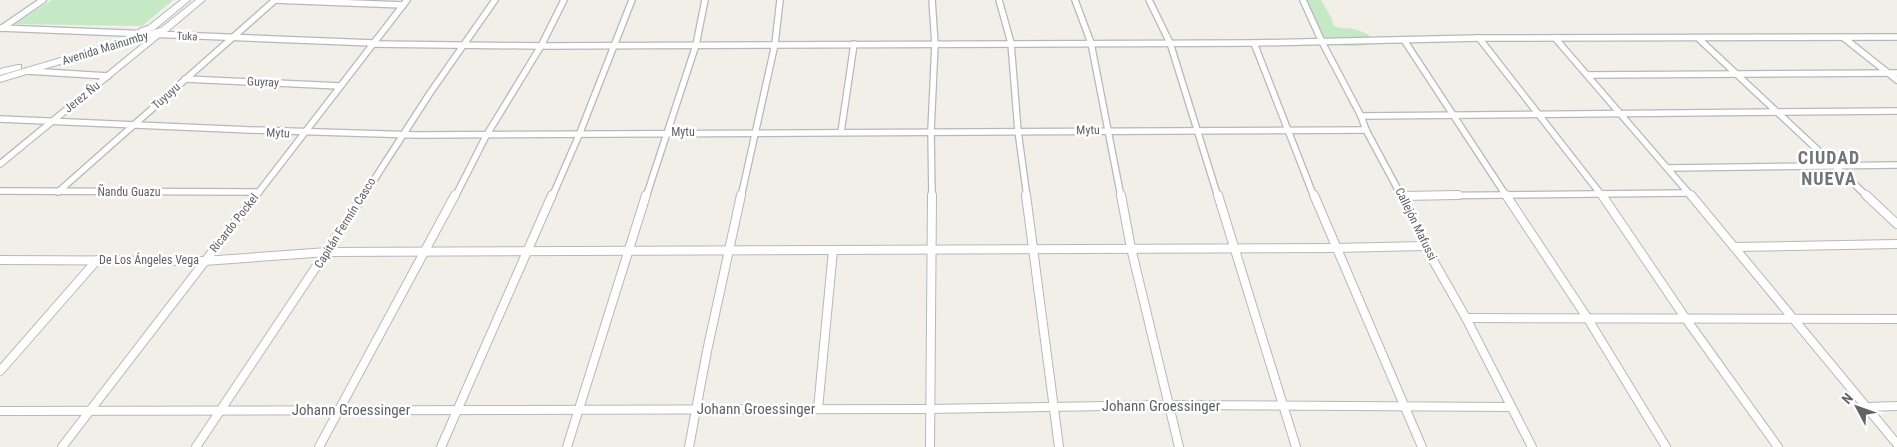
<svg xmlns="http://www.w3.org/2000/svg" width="1897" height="447" font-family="'Roboto Condensed',sans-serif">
<rect width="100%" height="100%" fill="#f1efe8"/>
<g fill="#c5e8c5">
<polygon points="52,0 173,0 142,26 15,24"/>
<path d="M1304 0H1321L1332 19 1333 25C1342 30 1345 27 1353 29 1360 30 1367 34 1373 38L1374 44C1327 51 1320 41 1304 0Z"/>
</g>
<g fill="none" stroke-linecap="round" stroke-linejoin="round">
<g stroke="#b5b8bc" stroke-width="8">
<g id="street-far1">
<polyline points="274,0 403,5"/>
<polyline points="932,0 935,44 931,131 932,197"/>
<polyline points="999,0 1011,43 1018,131 1027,197"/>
<polyline points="1075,0 1091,43 1121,197"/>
<polyline points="1149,0 1170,43 1218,197"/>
<polyline points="1303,0 1322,42 1361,116 1366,130 1402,197"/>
<polyline points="0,28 373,43"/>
<polyline points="2,28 43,0"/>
<polyline points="1479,38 1603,197"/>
<polyline points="1555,38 1692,197"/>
<polyline points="1698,38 1868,197"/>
<polyline points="1844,38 1897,80"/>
<polyline points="1404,40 1507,197"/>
<polyline points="1254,43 1314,197"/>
<polyline points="373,44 541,46 1254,43 1479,38 1897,37"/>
<polyline points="27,71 108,76"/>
<polyline points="1588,75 1897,73"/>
<polyline points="185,79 340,86"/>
<polyline points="1361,116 1897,111"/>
<polyline points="0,119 250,130 416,135 1366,130"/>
<polyline points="841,132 854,44"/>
<polyline points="0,164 160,33"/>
<polyline points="1668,168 1897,165"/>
<polyline points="0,191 258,192"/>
<polyline points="58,192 275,0"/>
<polyline points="1402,196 1688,193"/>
<polyline points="255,197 407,0"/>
<polyline points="363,197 430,93 495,0"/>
<polyline points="455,197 486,136 541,46 564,0"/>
<polyline points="552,197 579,135 632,0"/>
<polyline points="646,197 696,45 705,0"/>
<polyline points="741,197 775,44 780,0"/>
</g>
</g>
<g stroke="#b5b8bc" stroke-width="10">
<g id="street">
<polyline points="1026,195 1059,447"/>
<polyline points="1121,195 1131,248 1179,447"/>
<polyline points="1218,195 1296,447"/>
<polyline points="1314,195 1422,447"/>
<polyline points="1402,195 1425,246 1466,318 1532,447"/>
<polyline points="1506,195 1588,319 1666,447"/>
<polyline points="1602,195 1686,319 1778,447"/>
<polyline points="1691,195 1897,444"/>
<polyline points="1866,195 1897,224"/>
<polyline points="1402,196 1458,195"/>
<polyline points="1734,247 1897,244"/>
<polyline points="0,260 204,261 327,252 1335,248 1425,246"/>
<polyline points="1466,318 1897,319"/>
<polyline points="0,371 97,260"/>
<polyline points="1867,407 1897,406"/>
<polyline points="818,409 833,250"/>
<polyline points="0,411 930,409 1169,405 1511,407"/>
<polyline points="62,447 256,195"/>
<polyline points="196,447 364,195"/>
<polyline points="319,447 455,195"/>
<polyline points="441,447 552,195"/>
<polyline points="567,447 646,195"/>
<polyline points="689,447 707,351 741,195"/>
<polyline points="930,447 932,195"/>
</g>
</g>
<g stroke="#b6babf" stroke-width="2">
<g id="secondary">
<polygon points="181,0 190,0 154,30 139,33 139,29 148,26"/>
<polygon points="196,0 205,0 167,32 0,82 0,76 161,28"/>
<polygon points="18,65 21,65 21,69 0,75 0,69"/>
</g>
</g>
<use href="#street-far1" stroke="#fff" stroke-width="5.5"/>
<use href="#street" stroke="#fff" stroke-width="8"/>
<use href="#secondary" fill="#fff" fill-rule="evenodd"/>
</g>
<g text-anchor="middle" stroke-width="5" stroke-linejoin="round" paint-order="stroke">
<g font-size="11" fill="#5f6368" stroke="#fff">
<text transform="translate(187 36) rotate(3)" y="4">Tuka</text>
</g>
<g font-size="12" fill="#5f6368" stroke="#fff">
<text transform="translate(105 48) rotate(-17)" y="4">Avenida Mainumby</text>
<text transform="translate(263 82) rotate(3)" y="4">Guyray</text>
<text transform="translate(166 96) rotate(-42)" y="4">Tuyuyu</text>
<text transform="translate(82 97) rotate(-39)" y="4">Jerez Ñu</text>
<text transform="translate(1088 130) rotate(-1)" y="4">Mytu</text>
<text x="683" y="136">Mytu</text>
<text transform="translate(278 133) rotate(3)" y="4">Mytu</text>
<text x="129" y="196">Ñandu Guazu</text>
<text transform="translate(234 223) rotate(-52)" y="4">Ricardo Pockel</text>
<text transform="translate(345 223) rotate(-58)" y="4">Capitán Fermín Casco</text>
<text transform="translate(1416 224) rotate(64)" y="4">Callejón Mafussi</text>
<text x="149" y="264">De Los Ángeles Vega</text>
</g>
<g font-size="15" fill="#5f6368" stroke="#fff">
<text x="1161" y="411">Johann Groessinger</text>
<text x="756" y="414">Johann Groessinger</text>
<text x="351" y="415">Johann Groessinger</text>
</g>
<g font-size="18" font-weight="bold" letter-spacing="1" fill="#70757a" stroke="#fff">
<text x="1829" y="164">CIUDAD<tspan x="1829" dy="21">NUEVA</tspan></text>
</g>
</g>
<g transform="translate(1857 407) rotate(311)" stroke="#ffffff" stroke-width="4" paint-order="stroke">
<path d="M0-4L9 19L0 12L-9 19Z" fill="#5f6368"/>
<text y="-8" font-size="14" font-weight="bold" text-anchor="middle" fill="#5f6368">N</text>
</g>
</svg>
